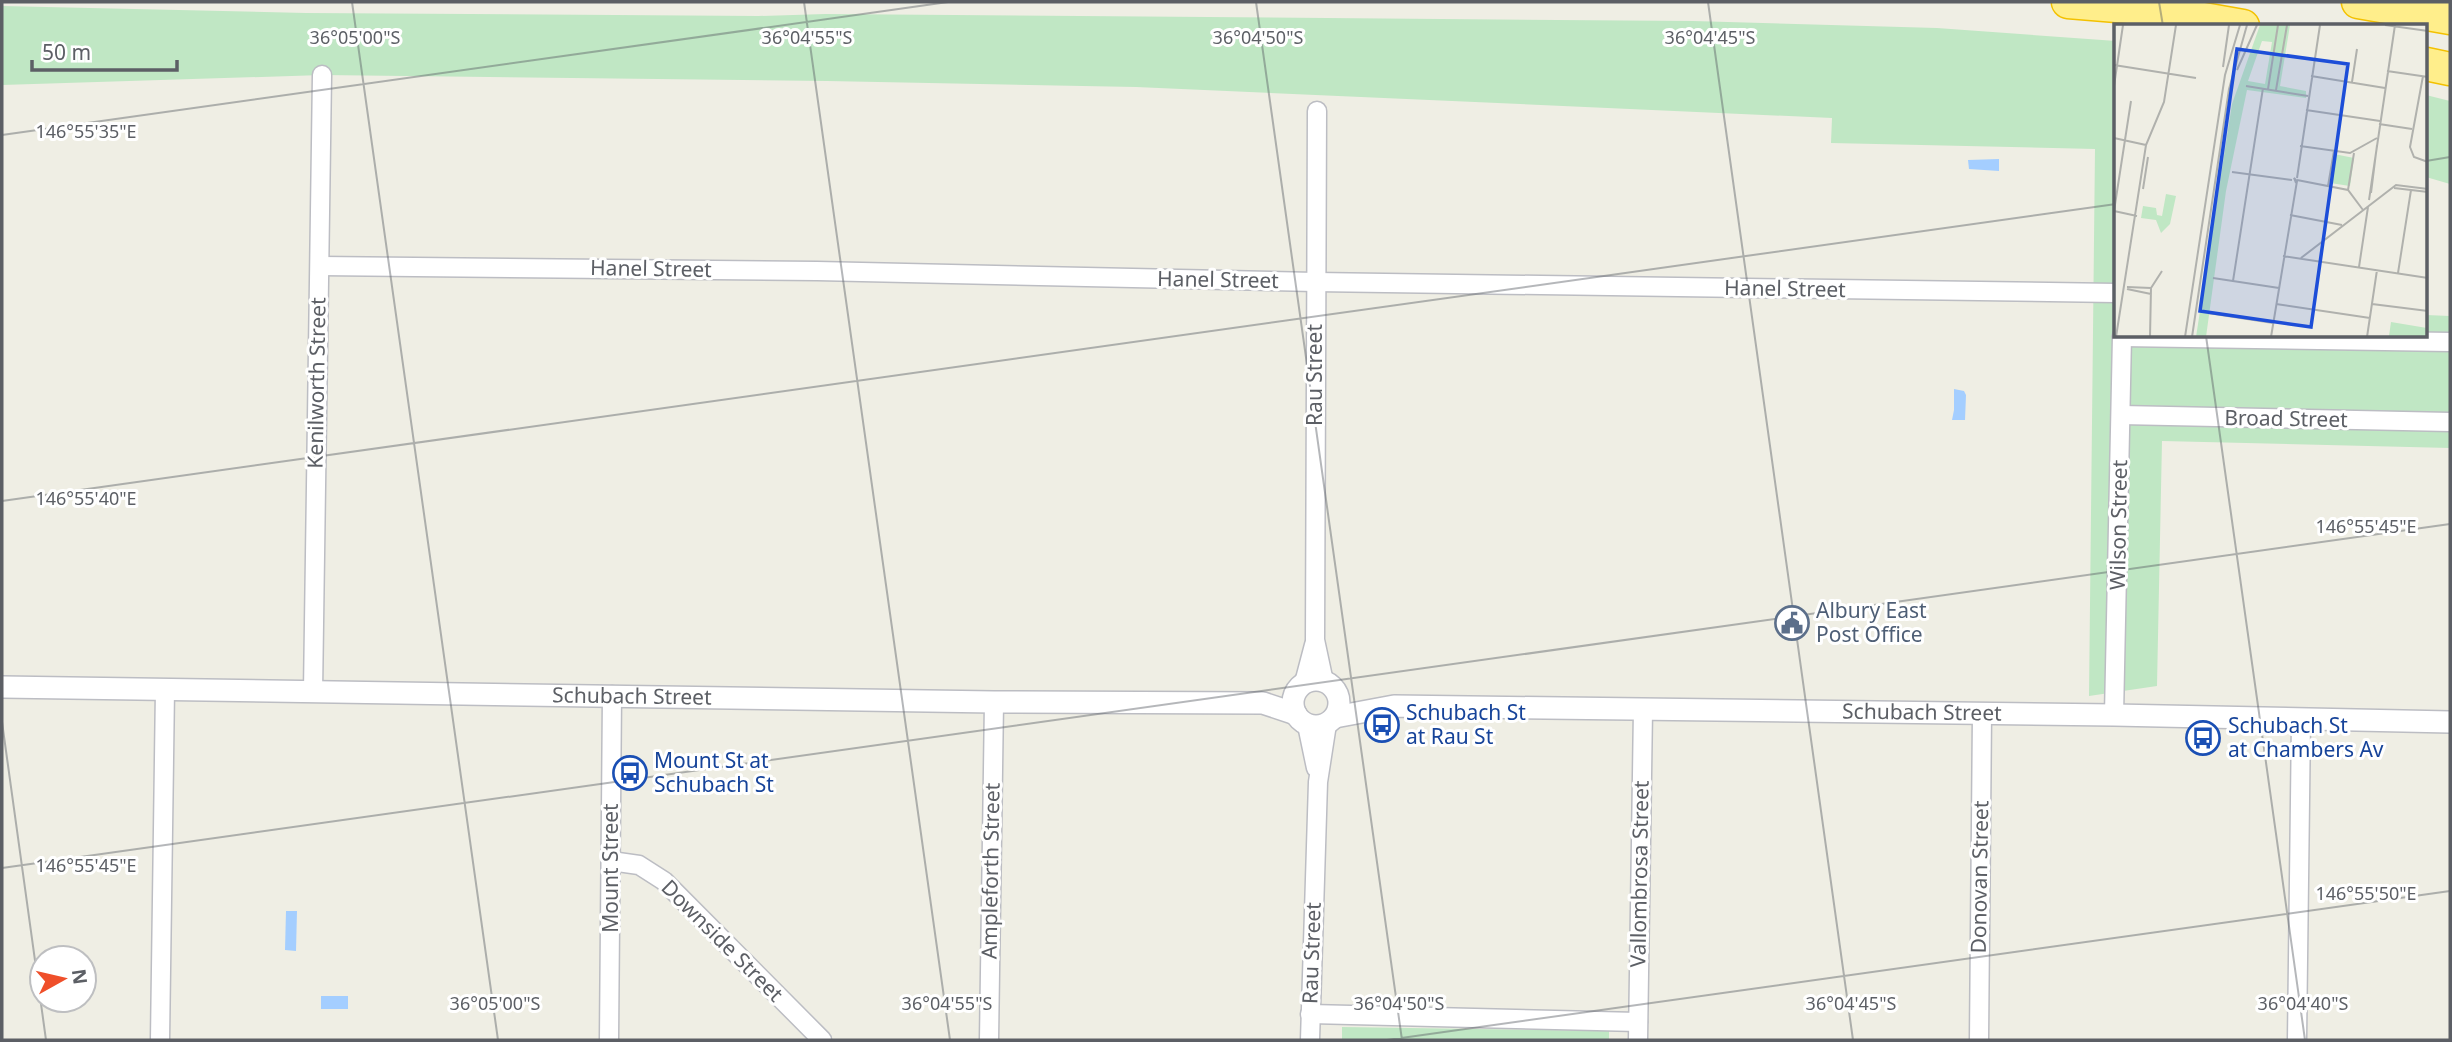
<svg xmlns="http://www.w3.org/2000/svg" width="2452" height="1042" font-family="'Noto Sans',sans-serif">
<rect width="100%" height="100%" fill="#efeee4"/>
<g fill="#c0e7c4">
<polygon points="2,6 306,13 758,16 825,14 1693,21 1937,28 2116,41 2116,336 2426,336 2426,315 2450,316 2450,448 2162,441 2157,686 2089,696 2095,149 1831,143 1832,118 1136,87 827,81 322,75 2,85"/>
<polygon points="2426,95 2450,101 2450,184 2426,177"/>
<polygon points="1342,1027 1609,1031 1609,1040 1342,1040"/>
</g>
<g fill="#a4ceff">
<polygon points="1999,159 1999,171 1969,169 1968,160"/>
<polygon points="1954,389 1964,391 1966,395 1965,420 1952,420 1954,410"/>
<polygon points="286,911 297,911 296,951 285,950"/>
<rect x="321" y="996" width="27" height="13"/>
</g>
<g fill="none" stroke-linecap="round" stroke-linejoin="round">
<g stroke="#bcbdc3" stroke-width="21">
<g id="minor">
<polyline points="1317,111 1315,640 1324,682"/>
<polyline points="320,266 817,271 1315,282 2116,293"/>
<polyline points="2122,337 2450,342"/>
<polyline points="2121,415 2450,422"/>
<polyline points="1304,683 1314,645"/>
<polyline points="313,692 322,75"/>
<polyline points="2114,715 2122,336"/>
<polyline points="1307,725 1316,768"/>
<polyline points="611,861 639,865 664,881 822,1040"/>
<polyline points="1310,1014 1638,1022"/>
<polyline points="160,1040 165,689"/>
<polyline points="609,1040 612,695"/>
<polyline points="989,1040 994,702"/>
<polyline points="1310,1040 1318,782 1327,724"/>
<polyline points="1638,1040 1643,709"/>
<polyline points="1979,1040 1982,714"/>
<polyline points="2297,1040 2301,720"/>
</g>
</g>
<g stroke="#bcbdc3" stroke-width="24">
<g id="tertiary">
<circle cx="1316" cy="703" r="23"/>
<path id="s1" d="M2 687 994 702 1263 703 1296 714"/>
<path id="s2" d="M1335 717 1394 706 2114 715 2450 722"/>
</g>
</g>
<g stroke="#f3c100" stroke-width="35">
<g id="motorway">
<polyline points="2068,2 2141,8 2243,26"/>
<polyline points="2358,2 2450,18"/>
<polyline points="2426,64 2450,69"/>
</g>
</g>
<use href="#minor" stroke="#fff" stroke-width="18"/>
<use href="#tertiary" stroke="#fff" stroke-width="21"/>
<use href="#motorway" stroke="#ffee8b" stroke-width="32"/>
</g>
<path fill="none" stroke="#5c5f65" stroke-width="2" stroke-opacity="0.45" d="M352 2 498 1040M804 2 950 1040M1256 2 1402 1040M1708 2 1853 1040M2159 2 2163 26M2 135 948 2M2426 161 2450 157M2206 336 2305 1040M2 501 2116 204M2 722 46 1040M2 868 2450 524M1387 1040 2450 891"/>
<defs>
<g id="civic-ring" transform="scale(1.75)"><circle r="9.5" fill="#fff" stroke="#5c6f8a" stroke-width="1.5"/><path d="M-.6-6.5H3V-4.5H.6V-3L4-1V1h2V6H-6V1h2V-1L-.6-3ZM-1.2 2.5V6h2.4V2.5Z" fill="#5c6f8a"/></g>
<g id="bus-ring" transform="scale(1.75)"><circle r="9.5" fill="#fff" stroke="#1a4fb4" stroke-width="1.5"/><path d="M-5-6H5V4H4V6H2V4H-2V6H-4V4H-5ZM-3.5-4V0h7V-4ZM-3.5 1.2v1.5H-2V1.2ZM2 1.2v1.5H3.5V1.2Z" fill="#1a4fb4"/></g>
</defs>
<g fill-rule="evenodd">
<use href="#civic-ring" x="1792" y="623"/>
<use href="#bus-ring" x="1382" y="725"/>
<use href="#bus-ring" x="2203" y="738"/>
<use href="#bus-ring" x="630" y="773"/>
</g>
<g text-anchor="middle" stroke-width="6" stroke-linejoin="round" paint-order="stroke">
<g font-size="21" fill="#5c5f65" stroke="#fff">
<text transform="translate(651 269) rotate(1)" y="7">Hanel Street</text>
<text transform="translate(1218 280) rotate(1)" y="7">Hanel Street</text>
<text transform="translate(1785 289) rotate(1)" y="7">Hanel Street</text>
<text transform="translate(1315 375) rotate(-90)" y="7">Rau Street</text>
<text transform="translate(317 383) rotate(-89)" y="7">Kenilworth Street</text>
<text transform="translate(2286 419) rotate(1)" y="7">Broad Street</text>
<text transform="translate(2119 525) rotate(-89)" y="7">Wilson Street</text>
<text dy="7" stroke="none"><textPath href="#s1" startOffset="630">Schubach Street</textPath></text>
<text dy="7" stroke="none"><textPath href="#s2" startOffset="588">Schubach Street</textPath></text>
<text transform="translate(611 868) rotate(-90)" y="7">Mount Street</text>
<text transform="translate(991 871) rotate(-89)" y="7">Ampleforth Street</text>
<text transform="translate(1640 874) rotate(-89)" y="7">Vallombrosa Street</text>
<text transform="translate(1980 877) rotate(-89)" y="7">Donovan Street</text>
<text transform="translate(722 941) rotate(45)" y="7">Downside Street</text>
<text transform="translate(1312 953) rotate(-88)" y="7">Rau Street</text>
</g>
<g font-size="21" fill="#4e5e75" stroke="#fff" text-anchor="start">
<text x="1816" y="618">Albury East<tspan x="1816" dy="24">Post Office</tspan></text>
</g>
<g font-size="21" fill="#164399" stroke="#fff" text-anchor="start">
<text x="1406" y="720">Schubach St<tspan x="1406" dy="24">at Rau St</tspan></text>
<text x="2228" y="733">Schubach St<tspan x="2228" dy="24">at Chambers Av</tspan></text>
<text x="654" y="768">Mount St at<tspan x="654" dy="24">Schubach St</tspan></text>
</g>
</g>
<g transform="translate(2114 24)">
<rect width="313" height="313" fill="#efeee4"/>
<path d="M146 1H176L166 62 192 67V74L133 66 112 167 92 313H82L118 80ZM148 17 158 18 151 60 134 57ZM220 130 240 134 236 162 216 159ZM52 170 62 172 56 200 47 209 42 196 27 194 29 182 42 184 43 191 48 192ZM277 298 313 304V313L275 312Z" fill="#c0e7c4" fill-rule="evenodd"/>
<path fill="none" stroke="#b0b1ad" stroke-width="2" d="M271 1 314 7M0 41 82 54M109 43 115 1M123 46 143 1M273 47 314 53M197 52 271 64M309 52 296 123 300 133 314 138M238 58 243 25M0 62 9 1M132 62 194 72M154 65 164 1M162 66 173 1M192 86 266 97M265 100 298 105M0 114 32 121M186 122 236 129 263 114M118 148 178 156M183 154 206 1M183 156 234 166 249 186M214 162 220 127M280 164 314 168M29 165 34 133M234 166 240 129M257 169 263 121M255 176 281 1M0 187 17 77M0 187 23 192M176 191 228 201M169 232 314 254M187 234 282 161 314 165M245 243 254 183M284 249 297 166M99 254 165 264M119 257 149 64M13 263 37 264M13 265 37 270M162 280 256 294M258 280 314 287M94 289 159 299M2 313 32 121 50 78 62 1M36 313 37 264 48 247M71 313 111 51 126 1M78 313 115 65 133 1M157 313 183 157 180 154 182 159M253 313 263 246"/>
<path fill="#1d4ed8" fill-opacity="0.15" stroke="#1d4ed8" stroke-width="3.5" d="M123 25 234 40 197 303 86 287Z"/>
<rect width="313" height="313" fill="none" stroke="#5c5f65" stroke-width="3.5"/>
</g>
<g font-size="18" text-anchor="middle" fill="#5c5f65" stroke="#fff" stroke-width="6" stroke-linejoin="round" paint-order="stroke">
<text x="355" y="44">36°05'00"S</text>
<text x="807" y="44">36°04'55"S</text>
<text x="1258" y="44">36°04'50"S</text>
<text x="1710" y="44">36°04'45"S</text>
<text x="86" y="138">146°55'35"E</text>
<text x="86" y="505">146°55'40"E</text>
<text x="2366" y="533">146°55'45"E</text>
<text x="86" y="872">146°55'45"E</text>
<text x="2366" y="900">146°55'50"E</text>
<text x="495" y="1010">36°05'00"S</text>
<text x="947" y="1010">36°04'55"S</text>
<text x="1399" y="1010">36°04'50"S</text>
<text x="1851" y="1010">36°04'45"S</text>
<text x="2303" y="1010">36°04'40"S</text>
</g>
<rect width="2452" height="1042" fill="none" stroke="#5c5f65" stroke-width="7"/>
<g transform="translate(63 979) rotate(82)"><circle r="33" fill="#ffffff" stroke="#bebfc1" stroke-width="2"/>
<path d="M0-5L12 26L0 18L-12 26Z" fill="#ef4f2a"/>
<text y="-10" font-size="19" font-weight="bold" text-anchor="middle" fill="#5c5f65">N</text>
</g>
<path d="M32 60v10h145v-10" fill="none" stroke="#5c5f65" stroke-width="3.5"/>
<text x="42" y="60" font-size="21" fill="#5c5f65" stroke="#ffffff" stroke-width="5" paint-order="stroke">50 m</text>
</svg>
